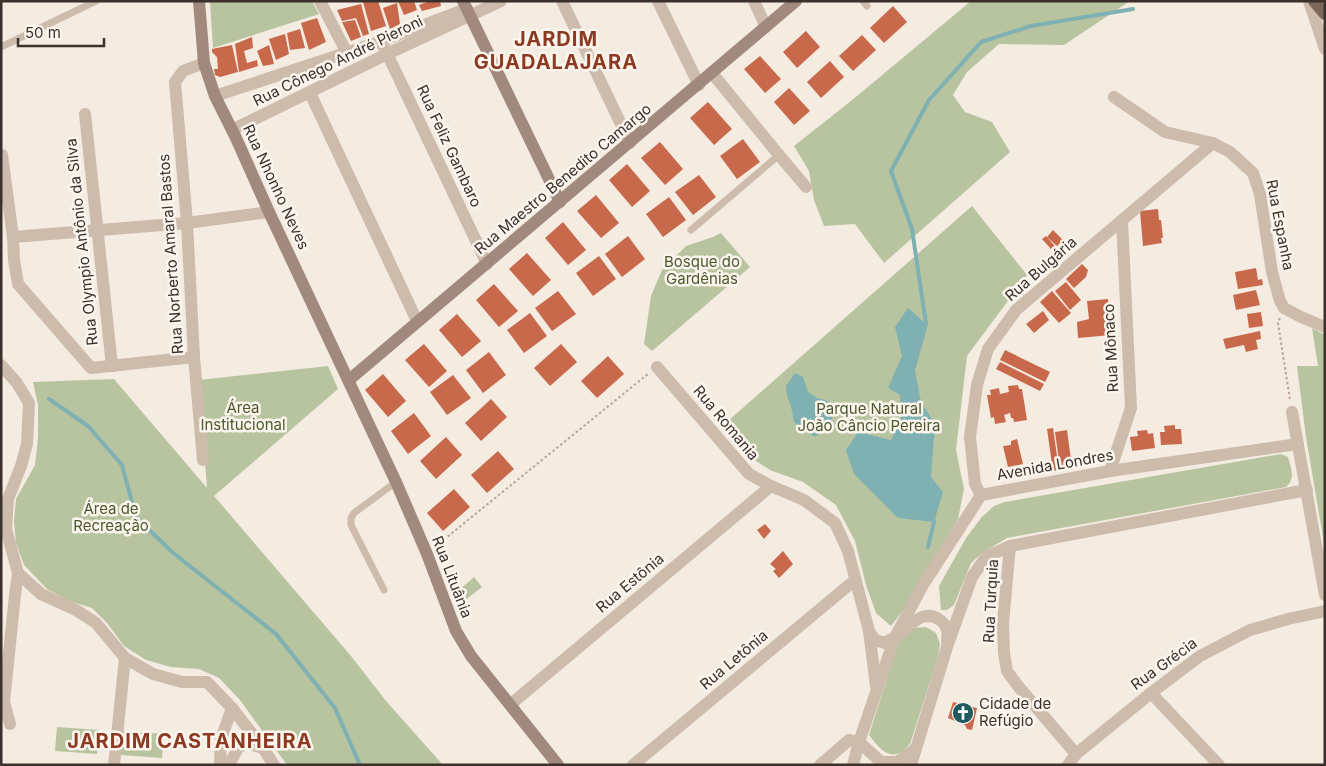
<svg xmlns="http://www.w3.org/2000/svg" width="1326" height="766" font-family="Inter,sans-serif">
<rect width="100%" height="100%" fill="#f4ebe1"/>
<g fill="#b8c4a0">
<polygon points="210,1 312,1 319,14 213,48"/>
<polygon points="971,1 1130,1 1064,45 999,44 967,72 953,95 965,112 992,122 1010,152 884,263 855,224 824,226 814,200 809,171 794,146 851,101"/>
<polygon points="972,206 1027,275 967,356 956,450 964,489 958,519 907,605 891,626 876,613 866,585 855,541 836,505 803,482 770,470 742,452 721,427"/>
<polygon points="721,233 750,267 652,351 644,344 651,296 662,270 686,246 713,237"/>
<polygon points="1312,328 1325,335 1325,549 1306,437 1297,366 1318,366"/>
<polygon points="328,366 338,389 214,496 351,656 386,701 443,765 287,765 240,700 219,678 199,669 171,667 146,660 124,646 107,623 92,608 69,601 47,589 24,565 16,543 14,521 16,499 35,465 38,438 38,405 33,382 114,379 207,488 199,380"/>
<path d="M1281 454 1288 457C1291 469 1296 478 1286 487L1007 538 982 553 971 563 954 605 947 610H941L939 586 966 538 981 518 994 506 1005 502Z"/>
<polygon points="474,577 482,587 464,601 457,592"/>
<path d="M926 627 936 633 940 644 938 657 910 744C907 746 904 751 900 753 886 759 877 745 869 735L899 641 913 628Z"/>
<polygon points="57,727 99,730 97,754 55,751"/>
<polygon points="122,731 164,734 162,758 120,755"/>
</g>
<g fill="#7fb0b2">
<polygon points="908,308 926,324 914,365 921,402 935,424 931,477 943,492 934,522 898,518 854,474 846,450 858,432 891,440 901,418 900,395 888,388 902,356 895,327"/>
<polygon points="795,373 803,377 808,392 817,398 826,400 832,406 833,414 830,425 815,437 805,431 794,422 791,406 787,396 786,386"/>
</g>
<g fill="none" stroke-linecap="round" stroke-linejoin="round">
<g stroke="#7fb0b2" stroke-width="4">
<polyline points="914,367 926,324 912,229 891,171 929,100 981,42 1031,26 1133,9"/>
<polyline points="49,399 88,426 122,465 136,517 172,552 276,634 335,708 360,765"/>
<polyline points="928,547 934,522 933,517"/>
</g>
</g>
<g fill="#c8694b">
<polygon points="366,1 378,1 386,26 371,31 363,2"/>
<polygon points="398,1 414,1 417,10 404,15"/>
<polygon points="430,1 440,1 441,6 422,11 419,5"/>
<polygon points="397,3 400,24 390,29 383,8"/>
<polygon points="361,4 369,34 363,36 356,18 342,21 337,10"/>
<polygon points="893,6 907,22 884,43 870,28"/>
<polygon points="317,18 326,42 309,50 301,23"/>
<polygon points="355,20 361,37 351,41 342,22"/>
<polygon points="300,29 305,48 290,50 287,33"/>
<polygon points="806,31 820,47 797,68 783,52"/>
<polygon points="285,34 289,54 276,60 269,39"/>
<polygon points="862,35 876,50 853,71 839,56"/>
<polygon points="252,37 253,48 244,51 247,63 257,60 258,66 239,72 235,44"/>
<polygon points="232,45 238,72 220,77 215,75 214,69 218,69 217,57 212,52 212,49"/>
<polygon points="269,45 274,64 263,66 257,51"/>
<polygon points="760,56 781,79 765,93 744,69"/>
<polygon points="830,61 844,77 821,98 807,82"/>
<polygon points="789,88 810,111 794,125 774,102"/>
<polygon points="708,102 732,129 714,145 690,118"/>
<polygon points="743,139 760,162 737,179 720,156"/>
<polygon points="660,142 683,169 665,185 641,158"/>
<polygon points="627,164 650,191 632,207 609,180"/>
<polygon points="699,175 716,197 693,215 675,192"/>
<polygon points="596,195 619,223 601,238 577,211"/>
<polygon points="669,197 686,220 663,237 646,214"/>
<polygon points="1158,209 1159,220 1161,220 1163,238 1161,238 1162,243 1143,246 1140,211"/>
<polygon points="563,222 586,250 568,265 545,238"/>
<polygon points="1053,230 1063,240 1057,246 1047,237"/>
<polygon points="628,236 645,259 622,277 605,254"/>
<polygon points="1046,236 1055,246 1051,249 1042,239"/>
<polygon points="527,253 551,280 533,296 509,269"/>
<polygon points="599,256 616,279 593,296 576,273"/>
<polygon points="1082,264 1088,270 1086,277 1074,288 1066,279"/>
<polygon points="1256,268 1258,280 1262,279 1263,285 1238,289 1235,272"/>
<polygon points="1066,282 1081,300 1070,310 1055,291"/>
<polygon points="494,284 518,311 499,327 476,300"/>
<polygon points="1256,290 1260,305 1236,310 1233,295"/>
<polygon points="558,291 576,314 552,331 535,308"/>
<polygon points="1052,291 1071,313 1059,323 1040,302"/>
<polygon points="1108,299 1111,335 1078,338 1077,322 1089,319 1087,301"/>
<polygon points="1043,311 1049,320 1034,333 1026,324"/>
<polygon points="1261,312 1263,326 1249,328 1247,314"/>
<polygon points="530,313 547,336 524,353 507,330"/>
<polygon points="457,314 481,341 462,357 439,330"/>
<polygon points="1260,331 1261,339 1256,340 1258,349 1246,352 1244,345 1226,349 1223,339"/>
<polygon points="424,344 447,371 429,387 405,360"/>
<polygon points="561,344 577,362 550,386 534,368"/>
<polygon points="1005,350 1050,372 1045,382 1000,360"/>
<polygon points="489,352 506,375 483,393 466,370"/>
<polygon points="608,356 624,374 597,398 581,381"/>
<polygon points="1000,362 1044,384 1040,391 996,369"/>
<polygon points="383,374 406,401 388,417 365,390"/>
<polygon points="453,375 471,398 447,415 430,392"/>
<polygon points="1018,385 1019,389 1022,389 1027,420 1014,422 1013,418 1011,418 1010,413 1004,415 1006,422 995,424 994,417 991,418 987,395 991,395 990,390 999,388 1000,394 1009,392 1008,386"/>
<polygon points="491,399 507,417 481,441 465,423"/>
<polygon points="414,413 431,436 408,454 391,431"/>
<polygon points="1175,425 1175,429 1181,429 1182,444 1161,445 1160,432 1165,432 1164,426"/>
<polygon points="1053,428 1059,470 1053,471 1047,429"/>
<polygon points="1067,430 1072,467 1060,468 1055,432"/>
<polygon points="1147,430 1148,434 1153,433 1155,448 1132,451 1130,437 1138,436 1137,431"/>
<polygon points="446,437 462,455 436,479 420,461"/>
<polygon points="1017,439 1023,464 1008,467 1003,446 1011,445 1011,441"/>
<polygon points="498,451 514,469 487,493 471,475"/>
<polygon points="454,489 470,507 443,531 427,513"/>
<polygon points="765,524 771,531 764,539 757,530"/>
<polygon points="783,551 793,564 779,578 773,571 776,569 770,564"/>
<polygon points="953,702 977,708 972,730 967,729 965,725 948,718"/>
</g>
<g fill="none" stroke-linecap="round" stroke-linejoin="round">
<g stroke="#b9a596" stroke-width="2" stroke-dasharray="2.5 2.5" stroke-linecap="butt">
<polyline points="1280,318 1278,323 1290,400"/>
<polyline points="436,546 648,374"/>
</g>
<g stroke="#cdbbac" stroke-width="7">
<polyline points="863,1 867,6"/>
<polyline points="1,47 96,1"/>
<polyline points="691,230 779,155"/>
<polyline points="384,590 351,525 351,518 354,513 396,482"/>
</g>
<g stroke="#cdbbac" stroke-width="12">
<polyline points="320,1 347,53"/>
<polyline points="562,1 630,143"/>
<polyline points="658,1 699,85"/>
<polyline points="754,1 766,27"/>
<polyline points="1309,1 1325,49"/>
<polyline points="384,47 487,264"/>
<polyline points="712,73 779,155 806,187"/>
<polyline points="310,93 417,321"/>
<polyline points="215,96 382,41 463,10"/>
<polyline points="1114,97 1165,132 1213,143 1230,152 1253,173 1260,194 1272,272 1280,301 1284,308 1301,317 1325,327"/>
<polyline points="85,114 112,366"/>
<polyline points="232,130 387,54 501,1"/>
<polyline points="2,155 13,237 14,260 18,284 91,368 194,357"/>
<polyline points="13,237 187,223 269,212"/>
<polyline points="1,365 17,383 29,403 27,444 21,466 8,499 6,529 18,573 41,594 76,610 96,623 125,658 153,674 182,682 207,682 232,708 263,748 274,765"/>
<polyline points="657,367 749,474 771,486 804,500 835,523 848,551 869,631 876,686"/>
<polyline points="1292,412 1325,595"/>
<polyline points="203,460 194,357 187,223 175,82 183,71 204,63"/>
<polyline points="1110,471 1131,408 1122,221"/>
<polyline points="981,495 975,484 970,437 977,385 988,349 1016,310 1213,143"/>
<polyline points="1010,546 1003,623 1004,653 1007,671 1018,686 1076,754"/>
<path d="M869 631 875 640 885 643C888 641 892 639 895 637 909 628 922 607 940 620 948 626 948 633 947 642"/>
<polyline points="1151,693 1219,765"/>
<polyline points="510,705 771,486"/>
<polyline points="10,724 4,702 15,595 18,573"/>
<polyline points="114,765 125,658"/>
<polyline points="220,765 221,739 232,708"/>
<polyline points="229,765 238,748 246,743 263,748"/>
<polyline points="633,765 855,580"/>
<polyline points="820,765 849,740 859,742 881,762 897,762 915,749"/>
<polyline points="853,765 859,742 895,637 923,585 981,495 1110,471 1298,444"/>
<polyline points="911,765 947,647 972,577 986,557 1010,546 1307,490"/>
<polyline points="1068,765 1076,754 1151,693 1200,656 1250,630 1288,619 1325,611"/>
</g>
<g stroke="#a18a7d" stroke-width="12">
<polyline points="199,1 204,63 215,96 236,138 269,212 396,482 427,554 456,631 471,656 558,765"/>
<polyline points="463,1 560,202"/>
<polyline points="349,380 796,1"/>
</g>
<polyline stroke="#7d675c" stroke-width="12" points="1314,1 1325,14"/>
</g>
<defs>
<g id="church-disc" transform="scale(1.125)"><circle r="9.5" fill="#1f5a5e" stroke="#fbf5ee"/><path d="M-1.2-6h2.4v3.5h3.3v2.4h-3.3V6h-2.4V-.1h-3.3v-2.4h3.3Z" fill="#fff"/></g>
</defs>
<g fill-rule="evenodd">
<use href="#church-disc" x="963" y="713"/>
</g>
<g text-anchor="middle" stroke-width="5" stroke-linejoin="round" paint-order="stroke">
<g font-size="15" fill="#3b302b" stroke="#fbf5ee">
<text transform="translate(338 61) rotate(-26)" y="5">Rua Cônego André Pieroni</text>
<text transform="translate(449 146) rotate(65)" y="5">Rua Feliz Gambaro</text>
<text transform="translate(563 179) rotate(-40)" y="5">Rua Maestro Benedito Camargo</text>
<text transform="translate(276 187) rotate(65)" y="5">Rua Nhonho Neves</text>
<text transform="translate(1280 225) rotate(79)" y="5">Rua Espanha</text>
<text transform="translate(82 242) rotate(-96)" y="5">Rua Olympio Antônio da Silva</text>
<text transform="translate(171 254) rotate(-94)" y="5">Rua Norberto Amaral Bastos</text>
<text transform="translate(1041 269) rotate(-41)" y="5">Rua Bulgária</text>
<text transform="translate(1111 348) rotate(-93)" y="5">Rua Mônaco</text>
<text transform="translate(726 423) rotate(50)" y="5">Rua Romania</text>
<text transform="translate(1055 465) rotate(-10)" y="5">Avenida Londres</text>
<text transform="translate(452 577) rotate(69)" y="5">Rua Lituânia</text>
<text transform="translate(630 583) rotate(-40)" y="5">Rua Estônia</text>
<text transform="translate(991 601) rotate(-87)" y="5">Rua Turquia</text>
<text transform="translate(734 660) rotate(-40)" y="5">Rua Letônia</text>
<text transform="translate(1164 664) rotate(-36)" y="5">Rua Grécia</text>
</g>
<g font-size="15" fill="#4a5a2e" stroke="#fbf5ee">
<text x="702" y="267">Bosque do<tspan x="702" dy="17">Gardênias</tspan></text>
<text x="243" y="413">Área<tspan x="243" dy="17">Institucional</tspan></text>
<text x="869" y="414">Parque Natural<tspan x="869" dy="17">João Câncio Pereira</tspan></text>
<text x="111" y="514">Área de<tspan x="111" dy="17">Recreação</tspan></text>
</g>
<g font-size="15" fill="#3b302b" stroke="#fbf5ee" text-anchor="start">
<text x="979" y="709">Cidade de<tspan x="979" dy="17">Refúgio</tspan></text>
</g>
<g font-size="20" font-weight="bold" letter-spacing="1" fill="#8c3b22" stroke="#fbf5ee">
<text x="556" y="46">JARDIM<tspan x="556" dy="23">GUADALAJARA</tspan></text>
<text x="190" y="748">JARDIM CASTANHEIRA</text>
</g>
</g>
<rect width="1326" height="766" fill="none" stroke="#3b302b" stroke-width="5"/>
<path d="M18 38v8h86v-8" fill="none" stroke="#3b302b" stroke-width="2.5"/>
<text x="25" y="38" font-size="15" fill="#3b302b" stroke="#fbf5ee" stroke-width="4" paint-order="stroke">50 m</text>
</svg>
